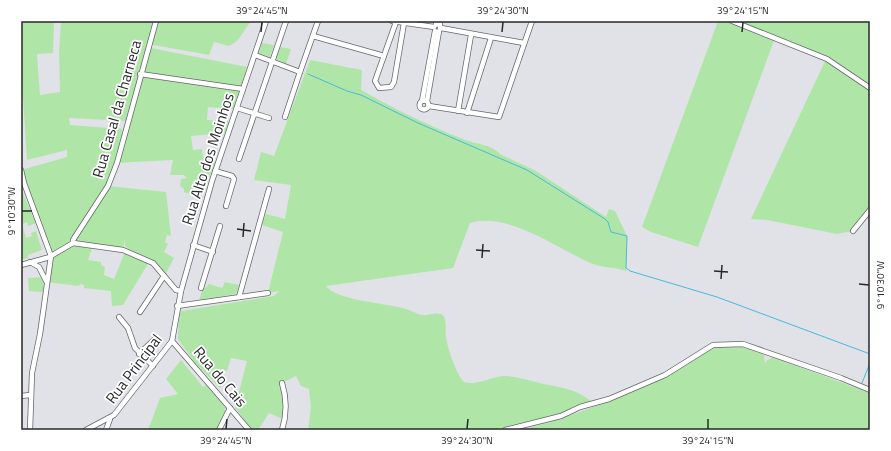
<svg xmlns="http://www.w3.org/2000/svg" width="891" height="451" font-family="'Titillium Web',sans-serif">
<rect width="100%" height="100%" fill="#e0e2e8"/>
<g fill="#afe6a8">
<polygon points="21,21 54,21 53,53 37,54 40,95 60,92 59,52 61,21 251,21 237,41 229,46 214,42 209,55 148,44 126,121 69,118 70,125 122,129 122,139 151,48 247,67 234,109 208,107 207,120 229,121 225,133 191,136 193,150 202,149 203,156 216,161 211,175 198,175 210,176 202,194 192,195 184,192 184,189 180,186 181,179 187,178 184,175 170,175 173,160 116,163 108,186 166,192 171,236 167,235 165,242 168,244 164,252 174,258 165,275 155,262 133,252 125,246 125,239 123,250 93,245 88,260 101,262 101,265 105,267 104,275 114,279 125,252 149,262 123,305 112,306 111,291 84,288 84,285 80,284 79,286 46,282 50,257 21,170 67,157 67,150 27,160 21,66"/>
<polygon points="718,21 870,21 870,210 853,231 837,234 767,220 751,219 826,59 775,38 698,247 651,232 642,227"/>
<polygon points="262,43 274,45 270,57 259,53"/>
<polygon points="280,47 291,49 286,64 276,59"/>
<path d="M310 60 362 70 361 90C395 109 427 125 463 139 475 144 493 145 500 154L536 171 606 217 609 209 615 211 627 236 626 271C616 267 603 268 593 264 559 250 508 211 470 223L453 268 326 286C336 300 384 303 402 308 409 309 416 314 422 315 430 316 435 311 443 315 447 321 445 329 446 336 447 347 456 374 464 382 477 386 490 377 504 376 516 376 528 380 540 383 561 388 575 388 592 402L576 405 558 415 493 430H308L311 407 309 389 301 386 296 376 282 383 285 392V420L269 413 258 430H252L235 407 247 361 231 358 227 371 219 369 217 377 225 379 220 388 196 364 178 339 179 315 181 311 274 296 279 291 268 293 283 232 262 225 266 214 285 219 291 185 254 180 261 152 274 156Z"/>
<polygon points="21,189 36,223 28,226 27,222 22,224 26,238 32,236 31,233 36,231 42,250 28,255 28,258 23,259 21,253"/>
<polygon points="44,277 43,292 29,291 28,278"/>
<polygon points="225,282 239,285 236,294 199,300 202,291 209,284 222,288"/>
<path d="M716 346H743L764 355 765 364 766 361 773 357 870 393V430H521C574 416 622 397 672 373 688 366 700 353 716 346Z"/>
<polygon points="181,360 203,387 206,385 225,407 225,412 219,430 148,430 160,398 178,394 166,379"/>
</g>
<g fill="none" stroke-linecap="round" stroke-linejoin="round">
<g stroke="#46bada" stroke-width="1">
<polyline points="308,74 347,91 361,95 418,123 527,170 605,219 608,222 611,232 627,236 626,268 630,271 717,297 870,354"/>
<polyline points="862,383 870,363"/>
</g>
<g stroke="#64666c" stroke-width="6">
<g id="minor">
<polyline points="392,21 434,27"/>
<polyline points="440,21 440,29"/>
<polyline points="732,21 827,59 870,88"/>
<polyline points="396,22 375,81 379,88 391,87 394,82 404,23"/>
<polyline points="436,25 436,21"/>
<polyline points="441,28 524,43"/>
<polyline points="313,36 384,56"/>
<polyline points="255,55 300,72 285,117"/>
<polyline points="300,72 318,21"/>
<polyline points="140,74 243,89"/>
<circle cx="424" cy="105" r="4.5"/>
<polyline points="422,101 435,31"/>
<polyline points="427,101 439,31"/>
<polyline points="429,106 499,117 532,21"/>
<polyline points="237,108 269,118"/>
<polyline points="458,111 471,35"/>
<polyline points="467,113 491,38"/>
<polyline points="239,159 286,21"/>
<polyline points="21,170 24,183 51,256 40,334 32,373 30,430"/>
<polyline points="215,171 232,176 234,179 226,206"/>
<polyline points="853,231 870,210"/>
<polyline points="73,243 73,240 108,186 117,163 156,21"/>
<polyline points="193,245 213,252"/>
<polyline points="51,256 73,243 123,250 153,263 176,290 181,291"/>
<polyline points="30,262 39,267 46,281"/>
<polyline points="21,265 50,257"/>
<polyline points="201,288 220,226"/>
<polyline points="239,297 269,189"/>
<polyline points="177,306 268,293"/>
<polyline points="140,312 164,276"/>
<polyline points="119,317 128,328 135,348 153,366"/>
<polyline points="172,341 249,430"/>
<polyline points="139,354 155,339"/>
<polyline points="21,396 30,395"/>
<polyline points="86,430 114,415 172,341 181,291 212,181 266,21"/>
<polyline points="106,430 110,419"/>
<polyline points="219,430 230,408"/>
<path d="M282 430C287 414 287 399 282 383"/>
<polyline points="505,430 561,416 580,407 609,399 665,375 713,345 743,344 841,378 870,390"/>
</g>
</g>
<use href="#minor" stroke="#fff" stroke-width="4.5"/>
</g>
<path fill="none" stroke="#28282b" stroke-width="1.5" d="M261 32 262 22M502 32 503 22M742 32 743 22M22 211H32M237 229 251 231M243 237 244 223M476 250 490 251M482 258 483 244M714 271 728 272M721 279 722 265M859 284 869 285M226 429 227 419M467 429 468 419M708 429V419"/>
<g text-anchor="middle" stroke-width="3.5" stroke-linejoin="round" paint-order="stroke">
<g font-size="15" fill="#28282b" stroke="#fff">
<text transform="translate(117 109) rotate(-74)" y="5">Rua Casal da Charneca</text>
<text transform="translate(208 159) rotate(-72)" y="5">Rua Alto dos Moinhos</text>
<text transform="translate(134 369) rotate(-53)" y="5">Rua Principal</text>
<text transform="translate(220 377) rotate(50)" y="5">Rua do Cais</text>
</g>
</g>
<rect width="891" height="451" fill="none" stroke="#ffffff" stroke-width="44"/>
<rect x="22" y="22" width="847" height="407" fill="none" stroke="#28282b" stroke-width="1.5"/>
<g font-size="10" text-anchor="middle" fill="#28282b">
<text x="262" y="14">39°24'45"N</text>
<text x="503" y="14">39°24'30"N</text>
<text x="743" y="14">39°24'15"N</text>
<text transform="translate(11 211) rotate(-90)" y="4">9°10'30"W</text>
<text transform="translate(880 285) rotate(-90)" y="4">9°10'30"W</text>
<text x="226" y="444">39°24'45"N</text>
<text x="467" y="444">39°24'30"N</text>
<text x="708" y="444">39°24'15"N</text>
</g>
</svg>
